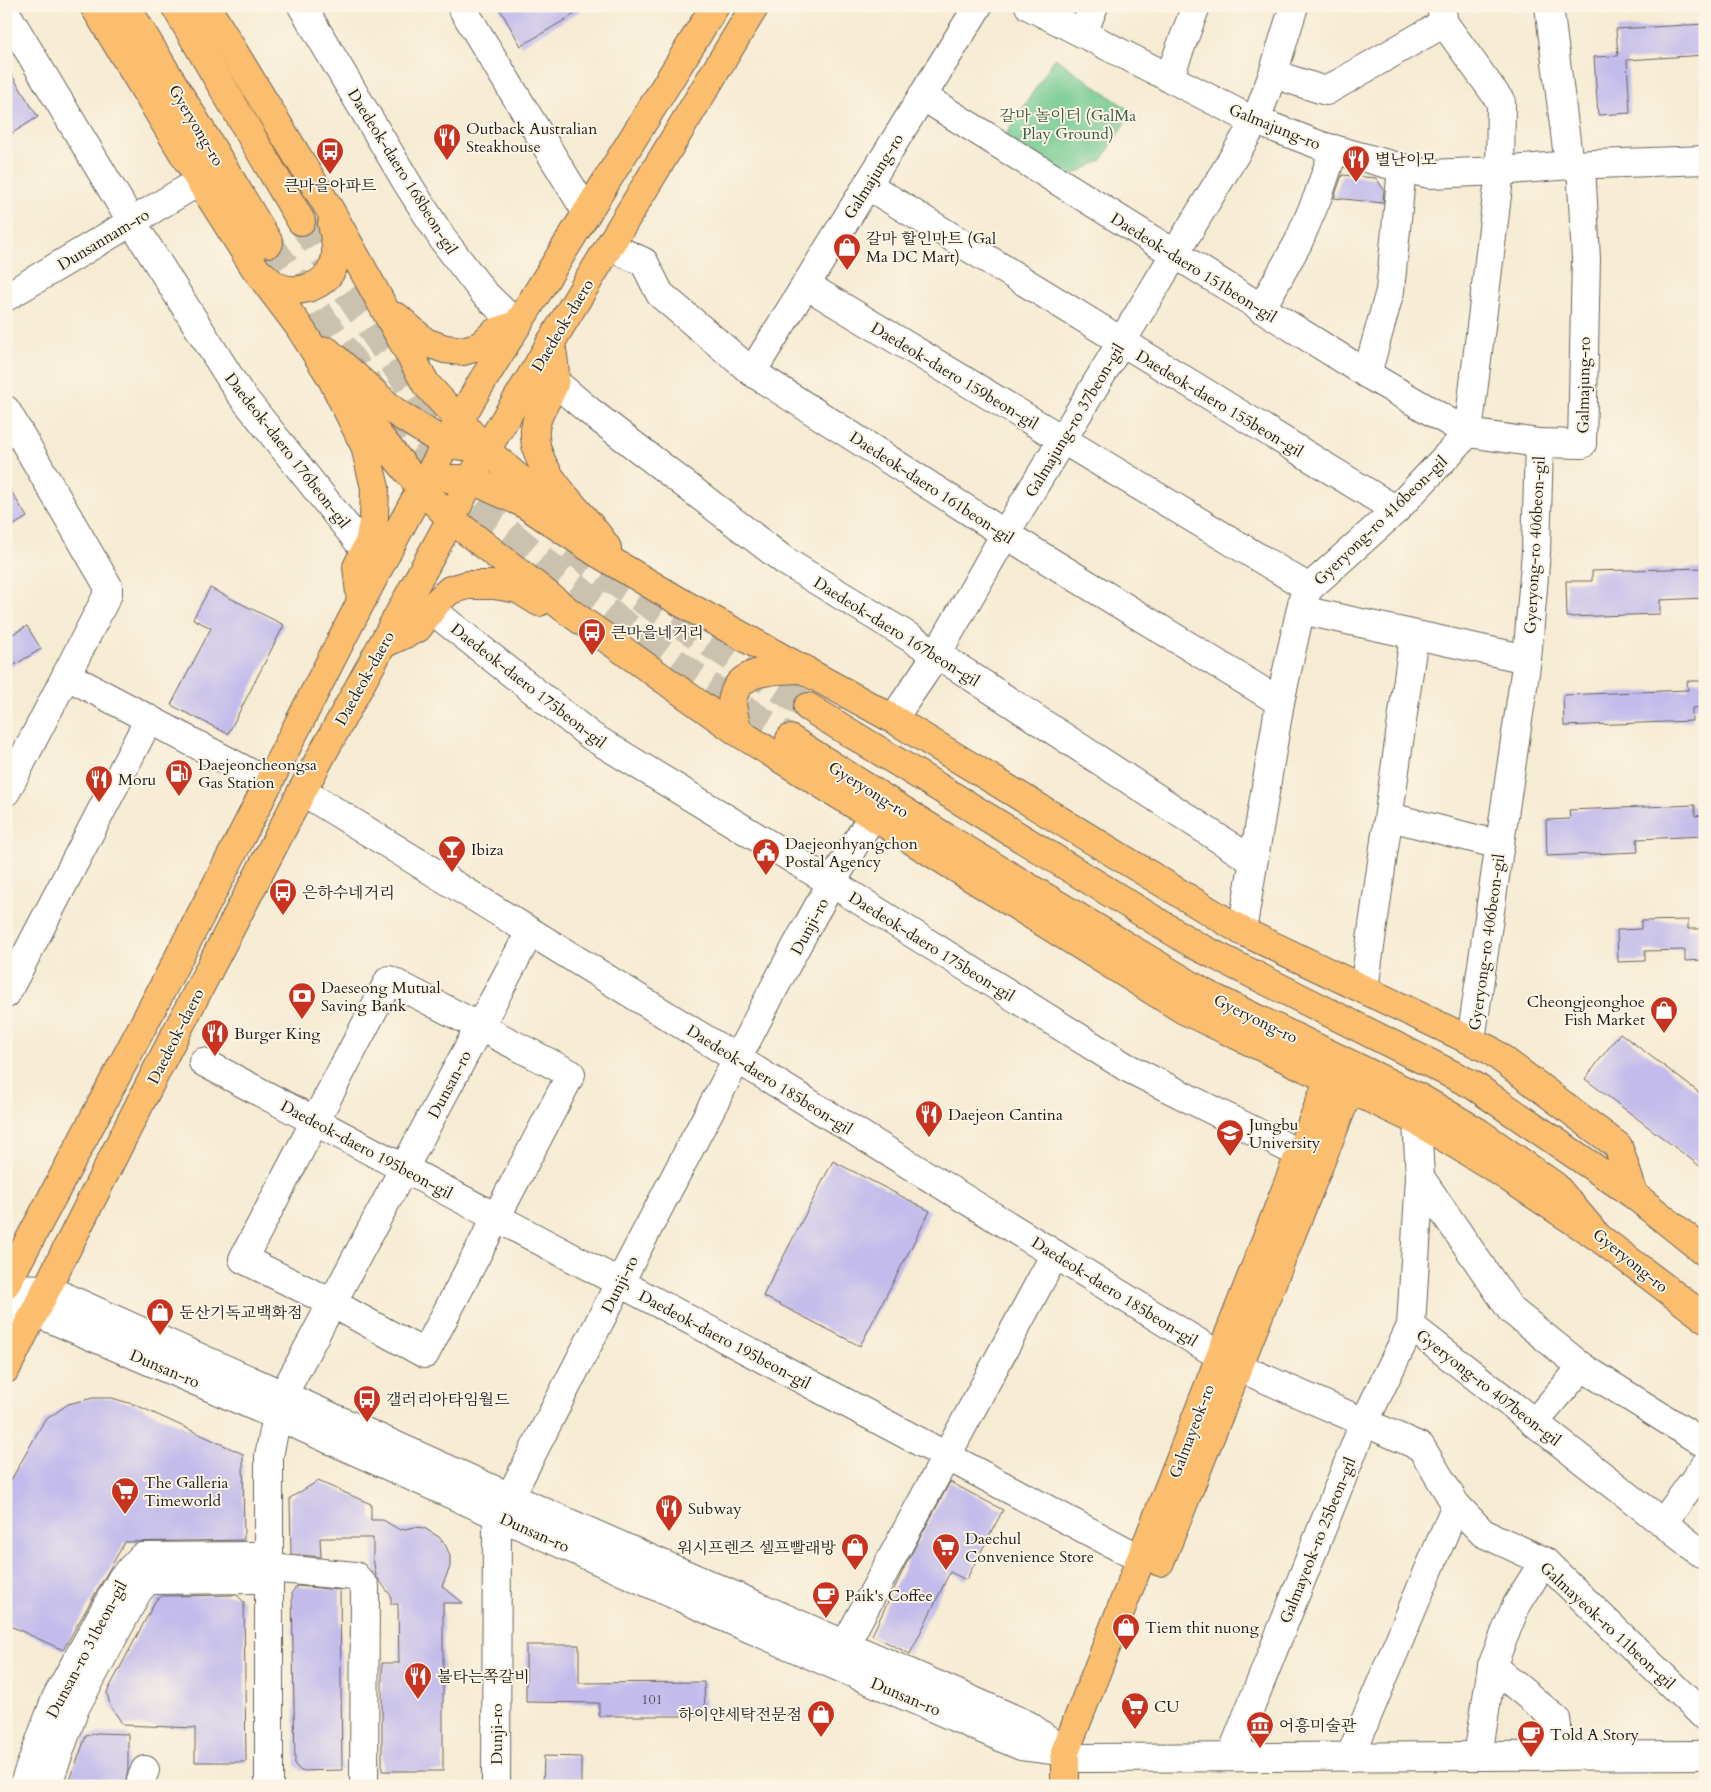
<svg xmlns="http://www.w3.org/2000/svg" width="1711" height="1792" font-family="Cardo,'Noto Serif KR',serif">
<rect width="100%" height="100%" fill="#fcf5e5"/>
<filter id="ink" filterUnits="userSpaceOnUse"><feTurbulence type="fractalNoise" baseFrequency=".02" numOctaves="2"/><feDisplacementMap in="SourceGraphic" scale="10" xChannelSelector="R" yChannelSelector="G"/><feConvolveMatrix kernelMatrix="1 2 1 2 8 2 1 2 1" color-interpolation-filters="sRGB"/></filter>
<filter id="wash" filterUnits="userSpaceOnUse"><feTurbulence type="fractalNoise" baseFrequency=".0096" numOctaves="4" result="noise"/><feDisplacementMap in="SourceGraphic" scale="20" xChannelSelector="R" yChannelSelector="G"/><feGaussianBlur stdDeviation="1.12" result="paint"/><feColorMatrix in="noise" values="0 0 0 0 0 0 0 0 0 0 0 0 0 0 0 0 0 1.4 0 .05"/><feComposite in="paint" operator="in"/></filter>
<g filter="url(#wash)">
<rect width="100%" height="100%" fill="#f6ebd3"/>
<polygon fill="#70c98f" stroke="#467256" points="1055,58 1132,112 1102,160 1059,182 1003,139"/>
<g id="blocks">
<g fill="#c2bbeb">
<polygon points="498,6 588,6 521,46"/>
<polygon points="1705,24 1705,55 1627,60 1630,113 1598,115 1594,57 1618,56 1616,29"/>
<polygon points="6,66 38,117 6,137"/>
<polygon points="1342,175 1376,178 1384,190 1383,203 1334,198"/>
<polygon points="6,483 27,517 6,530"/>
<polygon points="1705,568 1705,598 1660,600 1660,614 1567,617 1566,581 1592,581 1592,571"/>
<polygon points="210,588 284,625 228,734 171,705 211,628 193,619"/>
<polygon points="27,626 41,649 6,670 6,638"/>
<polygon points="1687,681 1705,681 1705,707 1692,708 1692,721 1564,726 1563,695 1688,690"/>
<polygon points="1695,805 1695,816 1705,815 1705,836 1637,839 1638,852 1547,856 1546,820 1570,819 1569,810"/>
<polygon points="1688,920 1688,929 1705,929 1705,960 1685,961 1685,950 1645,951 1645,961 1618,962 1617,930 1641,929 1641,921"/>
<polygon points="1620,1033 1705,1097 1705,1170 1585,1079"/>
<polygon points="833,1161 930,1211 860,1346 763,1296"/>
<polygon points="93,1398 112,1398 136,1405 243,1454 244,1540 125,1542 63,1650 6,1624 6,1489 44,1421 68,1404"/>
<polygon points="318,1481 371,1504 371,1520 383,1520 400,1530 415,1527 424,1528 439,1537 446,1546 450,1556 450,1567 442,1586 463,1603 443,1603 443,1771 382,1771 382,1663 399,1663 398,1604 391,1604 391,1596 376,1576 373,1558 373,1538 320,1538 321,1557 291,1554 290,1498"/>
<polygon points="950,1482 1003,1510 966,1580 950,1572 910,1654 872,1635 908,1560"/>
<polygon points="297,1586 340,1590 342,1770 301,1771 295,1765 292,1592"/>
<polygon points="237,1595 244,1602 246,1762 195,1762 195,1728 123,1725 110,1705 107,1692 156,1600 162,1596"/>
<polygon points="526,1645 579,1645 579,1683 704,1682 705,1716 599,1716 599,1703 526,1702"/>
<polygon points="97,1733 128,1734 128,1769 125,1786 68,1786 86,1736"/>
<polygon points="544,1756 581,1757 581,1786 543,1786"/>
</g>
</g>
</g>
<g filter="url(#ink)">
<use href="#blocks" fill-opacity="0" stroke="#68645c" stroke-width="1"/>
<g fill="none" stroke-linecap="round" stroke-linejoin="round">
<g stroke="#cac2ae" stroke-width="28" stroke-dasharray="28 14" stroke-linecap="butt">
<polyline points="301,221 434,425 472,471 493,488"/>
<polyline points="269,243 414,447 458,491 588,597 706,684 790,739"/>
<polyline points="570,548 613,581 808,707"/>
</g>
<g stroke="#68645c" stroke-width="30">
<g id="minor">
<polyline points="302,6 409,186 444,241 483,292 517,325"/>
<polyline points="461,6 587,213"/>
<polyline points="1029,6 1246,117 1322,146 1402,168 1430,174 1500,171 1569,165 1705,160"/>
<polyline points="1549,6 1569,165"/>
<polyline points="6,13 122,206"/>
<polyline points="1083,33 1094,6"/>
<polyline points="1273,74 1326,91 1444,23"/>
<polyline points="1169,78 1196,6"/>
<polyline points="922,96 1367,374 1468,433 1539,443 1582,444 1586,259 1581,165"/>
<polyline points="867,185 1396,510"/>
<polyline points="132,222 239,392 365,550"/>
<polyline points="609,246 644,262 660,294 752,372 1005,534 1280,702"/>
<polyline points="806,285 1309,588"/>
<polyline points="6,297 200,181"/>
<polyline points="1261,309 1298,243 1318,196 1334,149"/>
<polyline points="752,372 978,6"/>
<polyline points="1367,374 1390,291 1402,168"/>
<polyline points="555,382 588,410 785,561 937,654 1253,861"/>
<polyline points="6,410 108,586 108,594 6,792"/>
<polyline points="432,610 591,736 832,883 1126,1067 1300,1154"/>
<polyline points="1301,610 1527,659"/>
<polyline points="66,675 269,783"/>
<polyline points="893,719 937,654 1005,534 1256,120 1273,74 1294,6"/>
<polyline points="302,791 1238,1367 1421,1447 1456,1505 1483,1533 1544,1561 1705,1717"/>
<polyline points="1390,817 1500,845"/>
<polyline points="1242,931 1280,702 1303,599 1309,588 1396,510 1468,433 1500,171 1501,102 1444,23 1441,6"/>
<polygon points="389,980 571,1074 425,1354 332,1303 243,1259"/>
<polyline points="1364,989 1414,636"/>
<polyline points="6,994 149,719"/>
<polyline points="1471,1040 1527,659 1536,552 1539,443"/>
<polyline points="203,1062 1141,1559"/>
<polyline points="1420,1177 1511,1310 1582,1367 1705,1444"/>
<polyline points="6,1288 47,1289 510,1497 1028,1725 1065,1752"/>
<polyline points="6,1310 35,1312 277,1416 744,1626 1021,1746 1061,1751"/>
<polyline points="1411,1326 1705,1556"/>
<polyline points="283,1395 530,932"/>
<polyline points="1534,1423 1582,1367"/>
<polyline points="1663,1523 1705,1465"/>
<polyline points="270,1568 355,1576 365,1587 364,1786"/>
<polyline points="845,1645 1055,1254"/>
<polyline points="1492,1666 1556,1719 1561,1756"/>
<polyline points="1231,1756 1364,1423 1411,1326 1420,1177 1417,1121"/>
<polyline points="1478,1756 1492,1666 1516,1606 1544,1561"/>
<polyline points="1350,1757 1456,1505"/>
<polyline points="1082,1758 1705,1755"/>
<polyline points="23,1786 56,1698 122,1578 142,1557 255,1556 270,1568"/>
<polyline points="47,1786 75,1708 138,1591 148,1580 258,1579 270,1568"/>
<polyline points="141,1786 141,1780 145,1770"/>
<polyline points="269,1786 269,1456 277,1416"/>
<path d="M496 1786 497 1515 510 1497C580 1359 651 1221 724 1084 771 994 817 902 872 817"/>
</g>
</g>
<g stroke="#68645c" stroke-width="30">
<g id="major">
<polyline points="94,6 200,181 255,268 298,325 331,377 365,446 375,488 374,517 369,543 357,567 361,602"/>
<polyline points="126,6 269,243"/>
<polyline points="175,6 301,221"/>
<polyline points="206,6 330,210 426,384 486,450 516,476 554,505"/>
<path d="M264 276C267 279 272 283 276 286 295 296 325 287 333 267 339 253 335 238 332 224"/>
<polyline points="397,317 425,342 445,349 463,351 480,346 494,333 516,325"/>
<path d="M551 342C552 352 557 376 554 384 547 402 533 417 535 437 537 478 586 514 607 548"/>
<polyline points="327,351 395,412 446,444 464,446"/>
<polyline points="331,377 421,488 451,519 568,611 738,732 1184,1010 1417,1121 1488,1164 1598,1237"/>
<polyline points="451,479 470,479 523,503 596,552 682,603 893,719 1242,931 1490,1050 1618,1146 1634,1195"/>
<polyline points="383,644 418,628 437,602 450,590 468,585 494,585 518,589 539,602"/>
<polyline points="808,707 1195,945 1473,1085 1634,1195 1705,1252"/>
<path d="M738 732C736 722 730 707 733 697 740 667 780 670 804 669"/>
<polyline points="790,739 945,837 1206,994 1420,1098 1478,1132 1555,1186 1598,1237 1705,1318"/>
<path d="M6 1284C95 1117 184 950 269 782 337 648 404 514 480 385L715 6"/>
<polyline points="6,1369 164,1056 302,791 451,519 486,450 538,365 551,342 755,6"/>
<polyline points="1160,1562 1350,1088"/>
<polyline points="1065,1786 1065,1752 1329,1079"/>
</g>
</g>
<use href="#minor" stroke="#fff" stroke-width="28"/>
<use href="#major" stroke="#fbbd6e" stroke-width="28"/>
</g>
</g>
<defs>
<g id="restaurant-pin" transform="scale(1.4375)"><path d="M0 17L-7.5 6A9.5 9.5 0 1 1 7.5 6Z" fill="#c8321e" stroke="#fcf5e5"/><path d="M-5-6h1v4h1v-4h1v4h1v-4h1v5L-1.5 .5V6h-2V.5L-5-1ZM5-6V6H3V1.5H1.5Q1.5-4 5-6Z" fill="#fff"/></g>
<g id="bus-pin" transform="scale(1.4375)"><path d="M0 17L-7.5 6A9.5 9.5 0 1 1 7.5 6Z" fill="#c8321e" stroke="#fcf5e5"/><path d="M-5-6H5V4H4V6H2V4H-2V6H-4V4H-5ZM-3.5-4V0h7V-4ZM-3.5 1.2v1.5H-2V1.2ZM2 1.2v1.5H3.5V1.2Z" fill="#fff"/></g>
<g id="shop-pin" transform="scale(1.4375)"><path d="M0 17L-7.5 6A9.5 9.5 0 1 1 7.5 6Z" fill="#c8321e" stroke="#fcf5e5"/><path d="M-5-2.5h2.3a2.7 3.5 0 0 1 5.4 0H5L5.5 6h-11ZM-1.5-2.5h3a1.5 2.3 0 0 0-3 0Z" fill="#fff"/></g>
<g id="fuel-pin" transform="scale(1.4375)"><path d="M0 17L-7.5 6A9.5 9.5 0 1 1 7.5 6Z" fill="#c8321e" stroke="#fcf5e5"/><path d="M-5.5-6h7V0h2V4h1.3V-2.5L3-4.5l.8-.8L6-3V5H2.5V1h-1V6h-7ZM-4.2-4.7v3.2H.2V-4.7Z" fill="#fff"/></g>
<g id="bar-pin" transform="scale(1.4375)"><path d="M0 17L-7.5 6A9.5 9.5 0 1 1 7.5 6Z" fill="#c8321e" stroke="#fcf5e5"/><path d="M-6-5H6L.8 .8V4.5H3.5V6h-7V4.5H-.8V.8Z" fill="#fff"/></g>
<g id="civic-pin" transform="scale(1.4375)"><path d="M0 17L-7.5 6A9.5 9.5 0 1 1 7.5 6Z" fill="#c8321e" stroke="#fcf5e5"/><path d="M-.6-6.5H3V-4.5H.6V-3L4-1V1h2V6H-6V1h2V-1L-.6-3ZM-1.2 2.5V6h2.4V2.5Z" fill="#fff"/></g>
<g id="bank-pin" transform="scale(1.4375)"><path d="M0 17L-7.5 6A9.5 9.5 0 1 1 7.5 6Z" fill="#c8321e" stroke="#fcf5e5"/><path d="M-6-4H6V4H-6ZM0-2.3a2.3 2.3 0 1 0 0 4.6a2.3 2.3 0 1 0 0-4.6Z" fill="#fff"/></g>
<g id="university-pin" transform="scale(1.4375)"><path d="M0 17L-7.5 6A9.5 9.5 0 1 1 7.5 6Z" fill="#c8321e" stroke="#fcf5e5"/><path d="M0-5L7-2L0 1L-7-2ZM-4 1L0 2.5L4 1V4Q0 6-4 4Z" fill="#fff"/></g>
<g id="supermarket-pin" transform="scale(1.4375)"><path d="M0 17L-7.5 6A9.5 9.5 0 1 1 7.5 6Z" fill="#c8321e" stroke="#fcf5e5"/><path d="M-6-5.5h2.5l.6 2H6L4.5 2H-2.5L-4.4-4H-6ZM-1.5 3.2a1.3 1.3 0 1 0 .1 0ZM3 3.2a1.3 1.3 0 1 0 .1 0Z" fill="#fff"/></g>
<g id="cafe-pin" transform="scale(1.4375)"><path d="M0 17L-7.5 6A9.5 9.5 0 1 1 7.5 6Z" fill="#c8321e" stroke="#fcf5e5"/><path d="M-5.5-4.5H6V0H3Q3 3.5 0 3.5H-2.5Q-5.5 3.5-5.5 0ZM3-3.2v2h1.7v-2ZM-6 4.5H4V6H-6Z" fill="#fff"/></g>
<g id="museum-pin" transform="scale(1.4375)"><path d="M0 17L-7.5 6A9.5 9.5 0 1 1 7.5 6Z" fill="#c8321e" stroke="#fcf5e5"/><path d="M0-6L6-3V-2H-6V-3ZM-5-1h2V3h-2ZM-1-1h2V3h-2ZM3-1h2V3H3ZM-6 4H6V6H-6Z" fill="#fff"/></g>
</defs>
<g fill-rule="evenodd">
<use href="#restaurant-pin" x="447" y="137"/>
<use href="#bus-pin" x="330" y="151"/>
<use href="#restaurant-pin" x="1356" y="159"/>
<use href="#shop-pin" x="847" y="247"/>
<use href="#bus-pin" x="592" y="632"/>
<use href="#fuel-pin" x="179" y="773"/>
<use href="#restaurant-pin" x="99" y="779"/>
<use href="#bar-pin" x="452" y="849"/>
<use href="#civic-pin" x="766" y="852"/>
<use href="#bus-pin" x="283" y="892"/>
<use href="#bank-pin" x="302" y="996"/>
<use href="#shop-pin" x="1664" y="1010"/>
<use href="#restaurant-pin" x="215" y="1033"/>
<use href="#restaurant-pin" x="929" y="1114"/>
<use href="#university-pin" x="1230" y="1133"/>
<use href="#shop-pin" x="160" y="1312"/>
<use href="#bus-pin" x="367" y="1399"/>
<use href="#supermarket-pin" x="125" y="1491"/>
<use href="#restaurant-pin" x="669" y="1508"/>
<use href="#shop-pin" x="855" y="1547"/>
<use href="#supermarket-pin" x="946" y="1547"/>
<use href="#cafe-pin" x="826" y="1595"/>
<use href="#shop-pin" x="1126" y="1627"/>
<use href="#restaurant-pin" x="418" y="1676"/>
<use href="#supermarket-pin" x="1135" y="1706"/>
<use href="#shop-pin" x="821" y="1714"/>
<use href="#museum-pin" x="1260" y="1725"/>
<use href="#cafe-pin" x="1531" y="1734"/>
</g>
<g text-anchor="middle" stroke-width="4" stroke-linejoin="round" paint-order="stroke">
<g font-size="14" fill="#464450">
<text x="652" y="1704">101</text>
</g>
<g font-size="16" fill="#395944" stroke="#fcf5e5">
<text x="1068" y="121">갈마 놀이터 (GalMa<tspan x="1068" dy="18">Play Ground)</tspan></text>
</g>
<g font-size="16" fill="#1c1c1c" stroke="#fcf5e5">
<text transform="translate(197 125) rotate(59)" y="6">Gyeryong-ro</text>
<text transform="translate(1275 126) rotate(22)" y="6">Galmajung-ro</text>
<text transform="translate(403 171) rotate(58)" y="6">Daedeok-daero 168beon-gil</text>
<text transform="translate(873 176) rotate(-58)" y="6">Galmajung-ro</text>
<text transform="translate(103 239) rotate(-31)" y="6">Dunsannam-ro</text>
<text transform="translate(1194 267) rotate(32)" y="6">Daedeok-daero 151beon-gil</text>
<text transform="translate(562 325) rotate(-59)" y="6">Daedeok-daero</text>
<text transform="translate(955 375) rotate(31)" y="6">Daedeok-daero 159beon-gil</text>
<text transform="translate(1583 385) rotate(-89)" y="6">Galmajung-ro</text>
<text transform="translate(1220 403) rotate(31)" y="6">Daedeok-daero 155beon-gil</text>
<text transform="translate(1074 420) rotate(-59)" y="6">Galmajung-ro 37beon-gil</text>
<text transform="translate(288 450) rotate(52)" y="6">Daedeok-daero 176beon-gil</text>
<text transform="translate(932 487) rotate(33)" y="6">Daedeok-daero 161beon-gil</text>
<text transform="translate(1380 520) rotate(-44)" y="6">Gyeryong-ro 416beon-gil</text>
<text transform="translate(1534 545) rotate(-87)" y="6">Gyeryong-ro 406beon-gil</text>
<text transform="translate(897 631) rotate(32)" y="6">Daedeok-daero 167beon-gil</text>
<text transform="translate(364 678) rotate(-61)" y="6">Daedeok-daero</text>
<text transform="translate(529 685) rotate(38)" y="6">Daedeok-daero 175beon-gil</text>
<text transform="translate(869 789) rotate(32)" y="6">Gyeryong-ro</text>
<text transform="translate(809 926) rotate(-62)" y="6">Dunji-ro</text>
<text transform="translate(1486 942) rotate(-82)" y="6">Gyeryong-ro 406beon-gil</text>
<text transform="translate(932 946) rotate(32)" y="6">Daedeok-daero 175beon-gil</text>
<text transform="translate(1256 1018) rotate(26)" y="6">Gyeryong-ro</text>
<text transform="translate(175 1036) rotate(-63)" y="6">Daedeok-daero</text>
<text transform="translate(770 1079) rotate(32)" y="6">Daedeok-daero 185beon-gil</text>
<text transform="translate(449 1084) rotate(-62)" y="6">Dunsan-ro</text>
<text transform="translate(367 1149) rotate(28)" y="6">Daedeok-daero 195beon-gil</text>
<text transform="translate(1631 1260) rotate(39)" y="6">Gyeryong-ro</text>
<text transform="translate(619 1284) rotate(-63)" y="6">Dunji-ro</text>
<text transform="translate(1115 1291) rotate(32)" y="6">Daedeok-daero 185beon-gil</text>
<text transform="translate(725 1339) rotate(28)" y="6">Daedeok-daero 195beon-gil</text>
<text transform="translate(165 1368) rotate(23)" y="6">Dunsan-ro</text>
<text transform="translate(1489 1387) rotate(38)" y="6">Gyeryong-ro 407beon-gil</text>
<text transform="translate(1191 1431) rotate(-69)" y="6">Galmayeok-ro</text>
<text transform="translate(535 1532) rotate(24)" y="6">Dunsan-ro</text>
<text transform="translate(1317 1540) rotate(-68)" y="6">Galmayeok-ro 25beon-gil</text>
<text transform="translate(1608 1625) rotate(43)" y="6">Galmayeok-ro 11beon-gil</text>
<text transform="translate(86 1649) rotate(-62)" y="6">Dunsan-ro 31beon-gil</text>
<text transform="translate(906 1696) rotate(23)" y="6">Dunsan-ro</text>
<text transform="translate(496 1734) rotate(-90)" y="6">Dunji-ro</text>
</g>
<g font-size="16" fill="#1c1c1c" stroke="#fcf5e5" text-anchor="start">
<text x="466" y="134">Outback Australian<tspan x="466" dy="18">Steakhouse</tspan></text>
<text x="1375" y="165">별난이모</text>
<text x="330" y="191" text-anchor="middle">큰마을아파트</text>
<text x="866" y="244">갈마 할인마트 (Gal<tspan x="866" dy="18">Ma DC Mart)</tspan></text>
<text x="611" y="638">큰마을네거리</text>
<text x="198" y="770">Daejeoncheongsa<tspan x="198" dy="18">Gas Station</tspan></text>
<text x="118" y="785">Moru</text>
<text x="785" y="849">Daejeonhyangchon<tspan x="785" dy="18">Postal Agency</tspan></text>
<text x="471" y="855">Ibiza</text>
<text x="302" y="898">은하수네거리</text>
<text x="321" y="993">Daeseong Mutual<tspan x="321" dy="18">Saving Bank</tspan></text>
<text x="1645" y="1007" text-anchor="end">Cheongjeonghoe<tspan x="1645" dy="18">Fish Market</tspan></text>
<text x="234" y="1039">Burger King</text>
<text x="948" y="1120">Daejeon Cantina</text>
<text x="1249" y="1130">Jungbu<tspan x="1249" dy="18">University</tspan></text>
<text x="179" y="1318">둔산기독교백화점</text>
<text x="386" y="1405">갤러리아타임월드</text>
<text x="144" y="1488">The Galleria<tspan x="144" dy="18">Timeworld</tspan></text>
<text x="688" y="1514">Subway</text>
<text x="965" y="1544">Daechul<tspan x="965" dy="18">Convenience Store</tspan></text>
<text x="836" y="1553" text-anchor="end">워시프렌즈 셀프빨래방</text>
<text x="845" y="1601">Paik's Coffee</text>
<text x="1145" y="1633">Tiem thit nuong</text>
<text x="437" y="1682">불타는쪽갈비</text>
<text x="1154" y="1712">CU</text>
<text x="802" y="1720" text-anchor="end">하이얀세탁전문점</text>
<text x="1279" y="1731">어흥미술관</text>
<text x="1550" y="1740">Told A Story</text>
</g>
</g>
<rect width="1711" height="1792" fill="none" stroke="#fcf5e5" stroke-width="25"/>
</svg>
